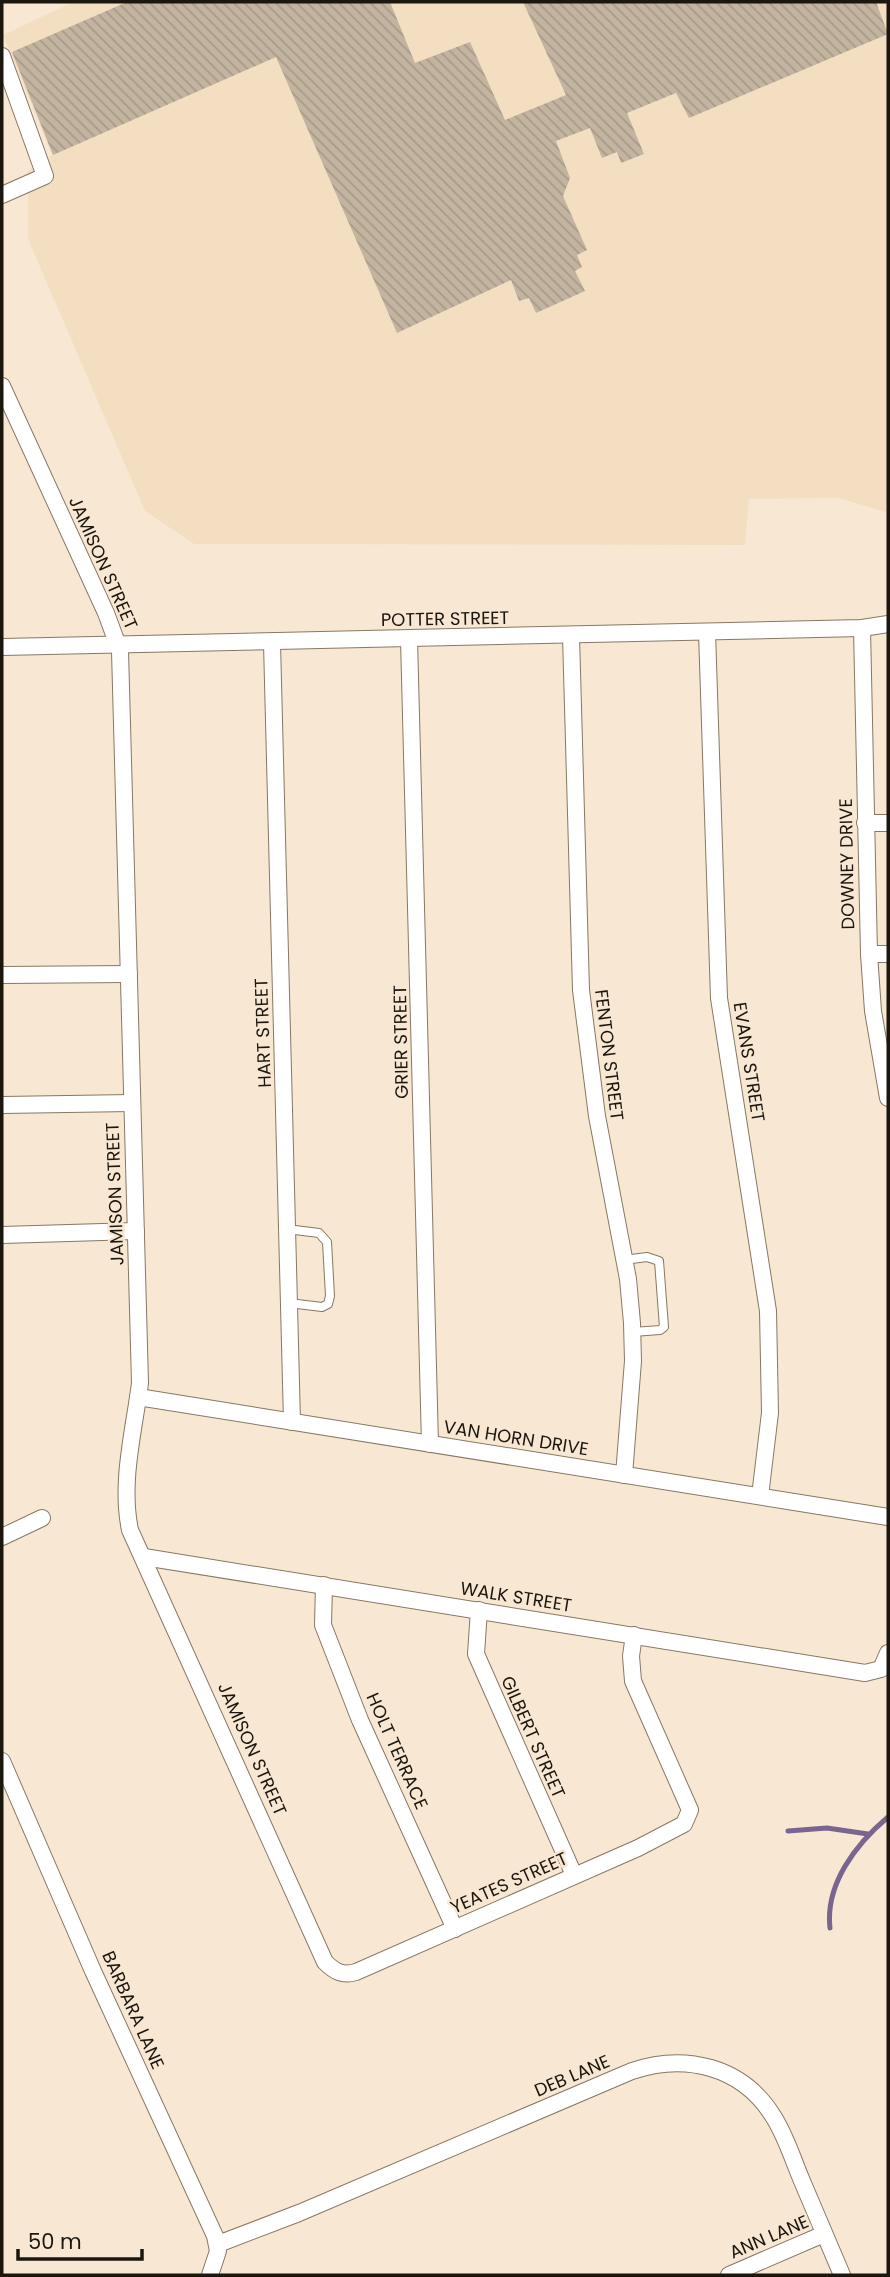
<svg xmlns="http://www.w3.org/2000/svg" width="890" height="2277" font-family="Poppins,sans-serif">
<defs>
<pattern id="building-back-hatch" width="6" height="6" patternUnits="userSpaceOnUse" patternTransform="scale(1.75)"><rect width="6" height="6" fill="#c3b4a0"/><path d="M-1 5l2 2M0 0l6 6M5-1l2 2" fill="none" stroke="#a79a89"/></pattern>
</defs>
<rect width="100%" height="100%" fill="#f8e8d3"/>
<polygon fill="#f3dec2" points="73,2 888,2 888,513 839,498 749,499 745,545 194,544 145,511 28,239 28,171 52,155 3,35"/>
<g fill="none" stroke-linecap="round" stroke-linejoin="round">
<g stroke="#7a6490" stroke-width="5">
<polyline points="788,1831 827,1828 868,1834"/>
<path d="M830 1928C825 1884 856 1844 888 1817"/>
</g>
</g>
<polygon fill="url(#building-back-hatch)" points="127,2 390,2 415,63 470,42 505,120 566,95 523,2 876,2 888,34 689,118 676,93 627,113 644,154 621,163 617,152 602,158 590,128 556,141 570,178 563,196 587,250 577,255 582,267 575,271 585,291 536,313 529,298 519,301 511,280 397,333 276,57 53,155 12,52"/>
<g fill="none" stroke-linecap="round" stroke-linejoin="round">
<g stroke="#867865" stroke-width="10">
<g id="service">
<polyline points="287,1229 319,1233 327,1242 330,1296 328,1304 322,1307 289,1303"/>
<polyline points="624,1260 647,1257 659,1261 664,1327 660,1330 633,1332"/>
</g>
</g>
<g stroke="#867865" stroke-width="18">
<g id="minor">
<polyline points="2,56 45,176 2,195"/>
<path d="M2 386 106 613 120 651 140 1383C134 1431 120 1482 130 1530L325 1962C335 1972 343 1976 356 1972L638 1848 684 1824 690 1810 633 1681 631 1656 634 1635"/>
<polyline points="862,628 869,954 873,1011 888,1098"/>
<polyline points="707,632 719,998 768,1311 770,1413 760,1496"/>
<polyline points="571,636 581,990 597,1116 628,1279 632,1323 633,1361 624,1475"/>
<polyline points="409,639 430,1444"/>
<polyline points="272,643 292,1422"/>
<polyline points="2,647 862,628 888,624"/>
<polyline points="865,823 888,823"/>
<polyline points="869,954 888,954"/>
<polyline points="2,975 129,974"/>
<polyline points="2,1105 132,1103"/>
<polyline points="2,1235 136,1231"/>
<polyline points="138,1397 888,1517"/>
<polyline points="2,1537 42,1518"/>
<polyline points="144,1557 865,1673 881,1669 888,1653"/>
<polyline points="324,1585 323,1625 360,1720 455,1929"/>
<polyline points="479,1610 476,1654 574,1875"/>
<polyline points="2,1761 93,1971 215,2236 218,2251 210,2275"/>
<path d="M218 2244 299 2213 632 2071C685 2053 742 2066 773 2116 786 2136 793 2160 802 2181 815 2212 829 2244 842 2275"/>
<polyline points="729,2275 824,2234"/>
</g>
</g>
<use href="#service" stroke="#fff" stroke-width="8"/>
<use href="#minor" stroke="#fff" stroke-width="16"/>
</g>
<g text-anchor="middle" stroke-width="5" stroke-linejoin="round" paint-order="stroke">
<g font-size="18" fill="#1b160e" stroke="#f8e8d3">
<text transform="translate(103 563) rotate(66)" y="6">JAMISON STREET</text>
<text transform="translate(445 619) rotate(-1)" y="6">POTTER STREET</text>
<text transform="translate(847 864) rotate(-91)" y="6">DOWNEY DRIVE</text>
<text transform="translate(263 1033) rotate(-92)" y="6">HART STREET</text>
<text transform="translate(401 1042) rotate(-91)" y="6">GRIER STREET</text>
<text transform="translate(609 1055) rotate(83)" y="6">FENTON STREET</text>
<text transform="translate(749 1062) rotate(81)" y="6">EVANS STREET</text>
<text transform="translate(115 1194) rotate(-92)" y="6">JAMISON STREET</text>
<text transform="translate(516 1438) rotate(9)" y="6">VAN HORN DRIVE</text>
<text transform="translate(516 1597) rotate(9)" y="6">WALK STREET</text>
<text transform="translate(533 1737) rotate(66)" y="6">GILBERT STREET</text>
<text transform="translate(252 1749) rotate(66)" y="6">JAMISON STREET</text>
<text transform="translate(397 1751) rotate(66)" y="6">HOLT TERRACE</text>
<text transform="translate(509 1883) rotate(-24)" y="6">YEATES STREET</text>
<text transform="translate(133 2010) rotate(66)" y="6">BARBARA LANE</text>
<text transform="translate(572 2076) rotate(-23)" y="6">DEB LANE</text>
<text transform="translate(769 2237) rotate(-23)" y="6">ANN LANE</text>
</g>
</g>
<rect width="890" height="2277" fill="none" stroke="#1b160e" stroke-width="7"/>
<path d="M18 2249v10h124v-10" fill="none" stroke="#1b160e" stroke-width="3.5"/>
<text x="28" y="2249" font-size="21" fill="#1b160e" stroke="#f8e8d3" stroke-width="5" paint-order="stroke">50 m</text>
</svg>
